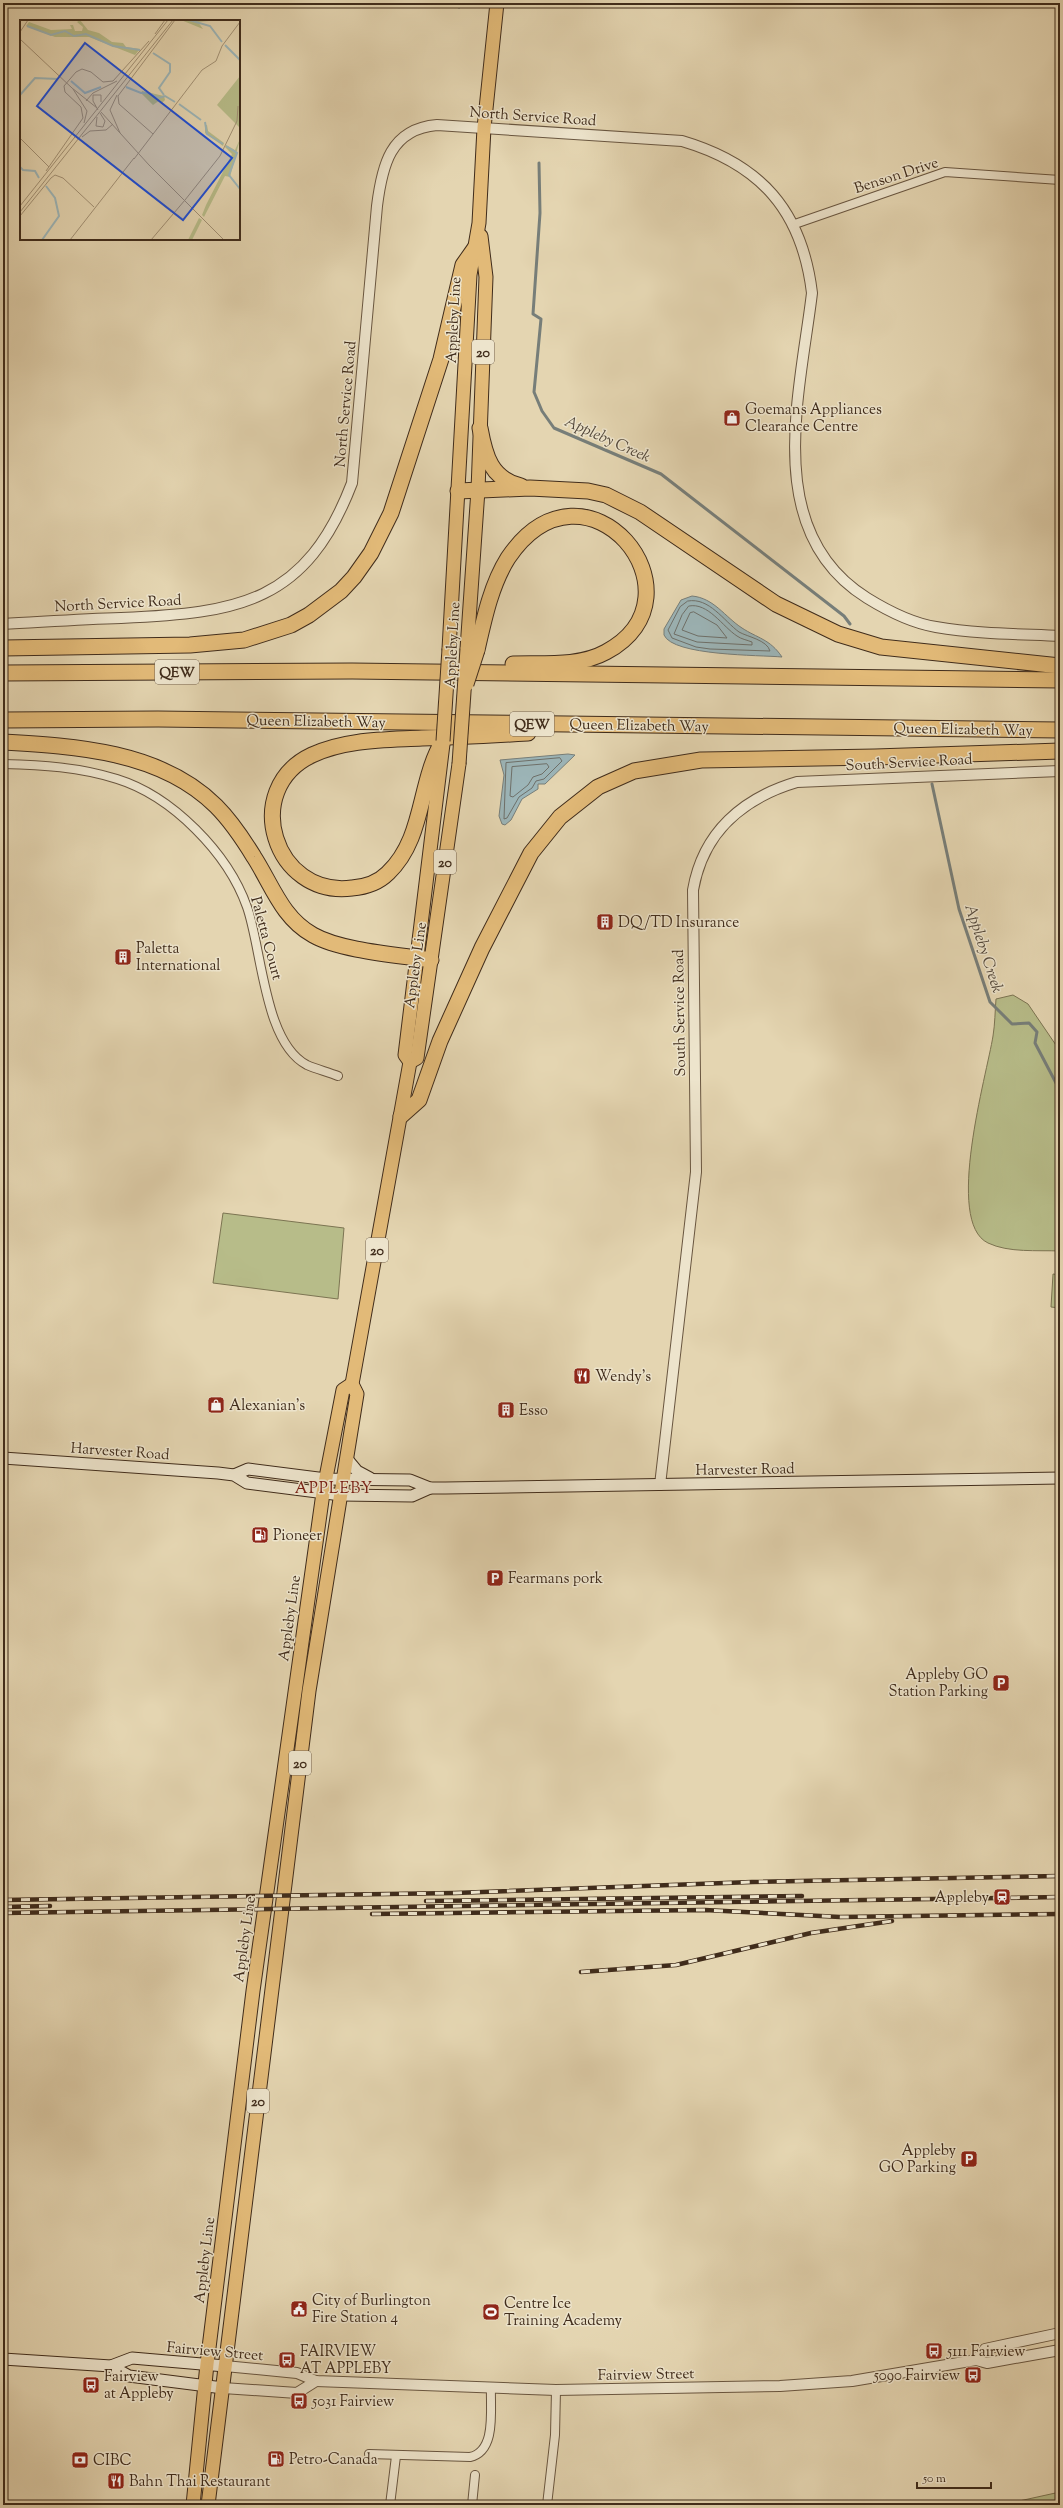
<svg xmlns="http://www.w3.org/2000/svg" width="1063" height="2508" font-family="'Sorts Mill Goudy',serif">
<rect width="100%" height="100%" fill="#e4d5b1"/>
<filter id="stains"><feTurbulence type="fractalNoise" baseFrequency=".005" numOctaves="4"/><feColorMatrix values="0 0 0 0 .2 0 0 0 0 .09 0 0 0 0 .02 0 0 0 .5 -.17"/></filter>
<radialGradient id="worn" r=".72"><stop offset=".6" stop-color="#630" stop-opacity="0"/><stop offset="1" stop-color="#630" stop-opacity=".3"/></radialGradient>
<g fill="#b7bc89" stroke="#7c7452">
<path d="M1013 995 1028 1004 1060 1051V1251C1037 1250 1009 1253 988 1243 944 1222 987 1074 993 1036 995 1024 995 1011 996 999Z"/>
<polygon points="223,1213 344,1228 338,1299 213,1283"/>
<polygon points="1053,1274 1060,1275 1060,1308 1051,1307"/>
<polygon points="1060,2492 1060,2505 1001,2505"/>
</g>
<g fill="#9cb5b8" stroke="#777e79">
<path d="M692 596C714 598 725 617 742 628 757 638 770 639 782 657 760 655 673 656 664 635V629L681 600Z"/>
<polygon points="568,754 575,755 545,784 538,784 538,789 522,799 511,820 505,825 502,824 499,816 504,775 500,760"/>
</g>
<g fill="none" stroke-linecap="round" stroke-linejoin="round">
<g stroke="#6e706a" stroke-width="1">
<path d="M688 601C709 597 724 621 739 632 748 637 767 640 770 651L710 649 696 647 672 638 668 630 680 607Z"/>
<path d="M689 606C708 602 723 627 737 636 741 639 747 640 752 642V645L697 642 674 634 682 615Z"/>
<polygon points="694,612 717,625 727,638 698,636 682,630 690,613"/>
<polygon points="560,758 562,761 544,779 536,781 532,788 519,797 507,818 504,819 506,763"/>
<polygon points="547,764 549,767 542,774 533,777 528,785 513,797 510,796 512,767"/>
</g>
<g stroke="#777e79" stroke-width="3">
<polyline points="454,3 459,7"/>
<polyline points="539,163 540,213 533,314 541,319 534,392 542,411 554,428 661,474 844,616 850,624"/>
<polyline points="932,784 959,909 990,1002 1012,1024 1029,1023 1037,1032 1035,1043 1056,1083 1060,1083"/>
</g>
<g stroke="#695640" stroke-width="10">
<g id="minor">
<polyline points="792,225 945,172 1060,180"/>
<path d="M3 764C42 765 79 767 117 779 172 796 228 853 247 907 262 949 264 1043 307 1065 316 1069 328 1072 338 1076"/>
<path d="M369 2454 470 2457C497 2451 490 2409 491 2387"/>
<polyline points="390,2505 396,2456"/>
<polyline points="472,2505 475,2475"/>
<polyline points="547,2505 555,2435 556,2390"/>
</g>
</g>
<g stroke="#695640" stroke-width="12">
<g id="tertiary">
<path d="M3 624C42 622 82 619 121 618 239 613 306 603 352 483L377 206C382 166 390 129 437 125L682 141C760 164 802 210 812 293 800 394 761 532 867 598 888 611 911 623 936 627 977 634 1019 634 1060 636"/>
<path d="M660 1485 696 1172 693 890C703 832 743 798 797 782L1060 771"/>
<polyline points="976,2360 985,2349 1060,2333"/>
<polyline points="225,2366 297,2373 316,2381 556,2390 780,2386 852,2381 976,2360 987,2363 1060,2350"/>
<polyline points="223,2388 297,2393 316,2381"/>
</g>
</g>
<g stroke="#402c1b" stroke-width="13">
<g id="secondary">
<polyline points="3,1458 218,1473 234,1475 247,1483 341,1495 412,1496 430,1488"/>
<polyline points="347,1459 357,1471 370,1478"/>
<polyline points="234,1475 248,1469 326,1479 410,1480 430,1488 445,1488 1060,1478"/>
<polyline points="3,2359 111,2366 132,2358 225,2366"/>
<polyline points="111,2366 129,2376 223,2388"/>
</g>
</g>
<g stroke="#402c1b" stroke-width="15">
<g id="primary">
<polyline points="449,649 470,275 479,223 484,128 497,3"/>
<polyline points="467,649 478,490 486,277 481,236"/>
<polyline points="410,1062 405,1055 443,744"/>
<polyline points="410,1062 417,1058 459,764"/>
<polyline points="193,2505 207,2364 253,1991 323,1493 343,1390 352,1384"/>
<polyline points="208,2505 309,1691 357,1394 352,1384 410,1062"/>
</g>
</g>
<g stroke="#402c1b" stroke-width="17">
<g id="motorway">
<path d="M480 428C485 456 491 479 521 486"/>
<polyline points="458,491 530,488 588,491 606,495 640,512 776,604 838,634 881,647 1060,666"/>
<polyline points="3,648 190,645 244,640 291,625 309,615 341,591 354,577 371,553 391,513 441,359 463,265 475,248"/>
<path d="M477 650C484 619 491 585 508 558 586 443 711 596 606 652 579 667 543 663 513 664"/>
<polyline points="3,673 352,671 1060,680"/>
<polyline points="3,720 158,719 1060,730"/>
<path d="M443 741C418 782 425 838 388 873 379 882 365 887 352 888 274 898 240 789 312 755 346 739 386 740 422 738 458 737 493 735 528 733"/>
<path d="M3 742C75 746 161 751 216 806 231 821 243 839 254 857 272 885 282 918 313 935 341 951 399 955 431 960"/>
<polyline points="401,1116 419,1100 440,1041 482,948 531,853 560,817 598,787 634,771 701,760 875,757 1060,751"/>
</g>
</g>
<use href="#minor" stroke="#ede4cc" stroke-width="8"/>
<use href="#tertiary" stroke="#ede4cc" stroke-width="10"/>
<use href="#secondary" stroke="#ede4cc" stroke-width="11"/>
<use href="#primary" stroke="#e2ba78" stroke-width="13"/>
<use href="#motorway" stroke="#e2ba78" stroke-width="15"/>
<g stroke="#402c1b" stroke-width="4.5">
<g id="rail">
<polyline points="3,1900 455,1893 752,1882 1060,1876"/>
<polyline points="426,1901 802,1896"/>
<polyline points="3,1907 50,1906"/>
<polyline points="3,1913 1060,1897"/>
<polyline points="372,1914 705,1910 840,1917 1060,1914"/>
<polyline points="581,1972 676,1965 811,1933 892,1921"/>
</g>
</g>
<use href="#rail" stroke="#ede4cc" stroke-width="3" stroke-dasharray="9" stroke-linecap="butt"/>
<g stroke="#402c1b" stroke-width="15" stroke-linecap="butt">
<g id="primary-bridge">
<polyline points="443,741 449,649"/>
<polyline points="459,764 467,649"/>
</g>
</g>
<g stroke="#402c1b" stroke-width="17" stroke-linecap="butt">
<polyline id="motorway-bridge" points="466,684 477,650"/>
</g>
<use href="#primary-bridge" stroke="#e2ba78" stroke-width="13"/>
<use href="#motorway-bridge" stroke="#e2ba78" stroke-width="15"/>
</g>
<defs>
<g id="shop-square" transform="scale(0.9)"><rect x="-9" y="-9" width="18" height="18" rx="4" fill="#8f2418" stroke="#ede4cc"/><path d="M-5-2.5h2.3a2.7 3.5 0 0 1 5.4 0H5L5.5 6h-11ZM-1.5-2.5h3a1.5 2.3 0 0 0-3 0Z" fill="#fff"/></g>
<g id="building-square" transform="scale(0.9)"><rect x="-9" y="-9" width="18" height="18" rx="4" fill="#8f2418" stroke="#ede4cc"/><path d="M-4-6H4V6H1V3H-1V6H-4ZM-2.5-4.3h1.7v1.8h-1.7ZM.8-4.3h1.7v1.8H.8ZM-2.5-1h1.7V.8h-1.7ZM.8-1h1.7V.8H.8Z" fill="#fff"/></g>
<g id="restaurant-square" transform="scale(0.9)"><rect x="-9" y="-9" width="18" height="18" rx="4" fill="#8f2418" stroke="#ede4cc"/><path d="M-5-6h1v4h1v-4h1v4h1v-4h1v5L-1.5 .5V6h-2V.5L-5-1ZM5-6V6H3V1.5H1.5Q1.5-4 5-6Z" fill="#fff"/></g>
<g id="fuel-square" transform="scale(0.9)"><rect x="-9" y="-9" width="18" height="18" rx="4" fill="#8f2418" stroke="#ede4cc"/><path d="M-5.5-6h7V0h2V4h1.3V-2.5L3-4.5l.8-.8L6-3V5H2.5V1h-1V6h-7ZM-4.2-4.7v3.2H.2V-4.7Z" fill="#fff"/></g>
<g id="parking-square" transform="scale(0.9)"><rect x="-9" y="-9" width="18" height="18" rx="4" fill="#8f2418" stroke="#ede4cc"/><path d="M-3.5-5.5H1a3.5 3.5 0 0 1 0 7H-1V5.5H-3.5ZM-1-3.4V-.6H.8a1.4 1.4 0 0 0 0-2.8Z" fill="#fff"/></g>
<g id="station-square" transform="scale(0.9)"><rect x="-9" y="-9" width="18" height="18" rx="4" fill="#8f2418" stroke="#ede4cc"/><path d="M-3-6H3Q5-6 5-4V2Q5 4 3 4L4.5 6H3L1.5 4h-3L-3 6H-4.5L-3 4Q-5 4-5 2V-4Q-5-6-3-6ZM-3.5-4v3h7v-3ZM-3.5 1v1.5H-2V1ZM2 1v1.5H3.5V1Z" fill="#fff"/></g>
<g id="civic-square" transform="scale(0.9)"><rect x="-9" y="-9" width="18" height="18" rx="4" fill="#8f2418" stroke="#ede4cc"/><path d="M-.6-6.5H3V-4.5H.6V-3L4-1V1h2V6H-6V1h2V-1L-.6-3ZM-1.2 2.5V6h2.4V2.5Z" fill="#fff"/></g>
<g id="stadium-square" transform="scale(0.9)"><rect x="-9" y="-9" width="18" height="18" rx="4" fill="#8f2418" stroke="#ede4cc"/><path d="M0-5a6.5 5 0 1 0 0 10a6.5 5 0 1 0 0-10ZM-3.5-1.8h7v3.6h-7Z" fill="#fff"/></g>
<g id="bus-square" transform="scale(0.9)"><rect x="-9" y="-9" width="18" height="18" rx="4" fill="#8f2418" stroke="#ede4cc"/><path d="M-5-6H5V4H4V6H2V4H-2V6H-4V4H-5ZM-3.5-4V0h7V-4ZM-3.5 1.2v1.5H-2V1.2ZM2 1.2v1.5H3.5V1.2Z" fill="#fff"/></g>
<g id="bank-square" transform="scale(0.9)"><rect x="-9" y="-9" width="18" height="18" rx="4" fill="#8f2418" stroke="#ede4cc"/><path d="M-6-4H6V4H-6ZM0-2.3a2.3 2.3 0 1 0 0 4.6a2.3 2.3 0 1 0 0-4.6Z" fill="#fff"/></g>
</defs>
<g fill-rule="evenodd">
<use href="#shop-square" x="732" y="418"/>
<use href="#building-square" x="605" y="922"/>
<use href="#building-square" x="123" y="957"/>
<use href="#restaurant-square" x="582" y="1376"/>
<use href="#shop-square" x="216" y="1405"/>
<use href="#building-square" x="506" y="1410"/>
<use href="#fuel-square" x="260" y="1535"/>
<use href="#parking-square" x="495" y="1578"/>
<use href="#parking-square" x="1001" y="1683"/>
<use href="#station-square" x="1002" y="1897"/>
<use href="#parking-square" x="969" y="2159"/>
<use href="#civic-square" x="299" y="2309"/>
<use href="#stadium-square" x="491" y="2312"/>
<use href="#bus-square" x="934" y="2351"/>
<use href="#bus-square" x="287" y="2360"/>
<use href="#bus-square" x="973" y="2375"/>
<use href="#bus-square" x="91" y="2385"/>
<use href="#bus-square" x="299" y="2401"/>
<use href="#fuel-square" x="276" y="2459"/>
<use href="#bank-square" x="80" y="2460"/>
<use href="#restaurant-square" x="116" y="2481"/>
</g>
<g text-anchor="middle" stroke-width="3" stroke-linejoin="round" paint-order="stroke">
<g fill="#ede4cc" stroke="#746350" stroke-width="1">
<rect x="472" y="340" width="22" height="24" rx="3"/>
<rect x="155" y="660" width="44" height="24" rx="3"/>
<rect x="510" y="712" width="44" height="24" rx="3"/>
<rect x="434" y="850" width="22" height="24" rx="3"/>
<rect x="366" y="1238" width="22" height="24" rx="3"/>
<rect x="289" y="1751" width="22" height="24" rx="3"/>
<rect x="247" y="2089" width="22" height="24" rx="3"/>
</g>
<g font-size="14" font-weight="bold" fill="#402c1b">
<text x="483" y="357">20</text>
<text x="177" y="677">QEW</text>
<text x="532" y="729">QEW</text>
<text x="445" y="867">20</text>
<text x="377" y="1255">20</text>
<text x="300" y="1768">20</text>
<text x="258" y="2106">20</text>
</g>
<g font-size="15" fill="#402c1b" stroke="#ede4cc">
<text transform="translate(533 116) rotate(4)" y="5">North Service Road</text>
<text transform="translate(896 175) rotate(-18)" y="5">Benson Drive</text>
<text transform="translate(453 320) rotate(-87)" y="5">Appleby Line</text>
<text transform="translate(345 404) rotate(-85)" y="5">North Service Road</text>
<text transform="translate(118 603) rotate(-3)" y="5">North Service Road</text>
<text transform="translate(452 645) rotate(-87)" y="5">Appleby Line</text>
<text transform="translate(316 721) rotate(1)" y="5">Queen Elizabeth Way</text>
<text transform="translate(639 725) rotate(1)" y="5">Queen Elizabeth Way</text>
<text transform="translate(963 729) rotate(1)" y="5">Queen Elizabeth Way</text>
<text transform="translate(909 762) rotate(-3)" y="5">South Service Road</text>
<text transform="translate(267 938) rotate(75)" y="5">Paletta Court</text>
<text transform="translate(415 965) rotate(-82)" y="5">Appleby Line</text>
<text transform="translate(679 1013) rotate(-91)" y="5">South Service Road</text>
<text transform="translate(120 1451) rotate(4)" y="5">Harvester Road</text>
<text transform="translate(745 1469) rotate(-1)" y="5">Harvester Road</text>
<text transform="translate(289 1618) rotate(-82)" y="5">Appleby Line</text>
<text transform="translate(244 1939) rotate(-82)" y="5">Appleby Line</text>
<text transform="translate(204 2260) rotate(-83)" y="5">Appleby Line</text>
<text transform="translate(215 2351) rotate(5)" y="5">Fairview Street</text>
<text transform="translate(646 2374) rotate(-1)" y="5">Fairview Street</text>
</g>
<g font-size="15" fill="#402c1b" stroke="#ede4cc" text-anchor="start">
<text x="745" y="414">Goemans Appliances<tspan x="745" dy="17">Clearance Centre</tspan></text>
<text x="618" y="927">DQ/TD Insurance</text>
<text x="136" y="953">Paletta<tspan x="136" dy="17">International</tspan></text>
<text x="595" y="1381">Wendy's</text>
<text x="229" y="1410">Alexanian’s</text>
<text x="519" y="1415">Esso</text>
<text x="273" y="1540">Pioneer</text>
<text x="508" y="1583">Fearmans pork</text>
<text x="988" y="1679" text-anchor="end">Appleby GO<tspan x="988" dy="17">Station Parking</tspan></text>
<text x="989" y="1902" text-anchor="end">Appleby</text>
<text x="956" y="2155" text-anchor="end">Appleby<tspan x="956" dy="17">GO Parking</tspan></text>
<text x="312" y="2305">City of Burlington<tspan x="312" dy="17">Fire Station 4</tspan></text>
<text x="504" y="2308">Centre Ice<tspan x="504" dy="17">Training Academy</tspan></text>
<text x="300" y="2356">FAIRVIEW<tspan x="300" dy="17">AT APPLEBY</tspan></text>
<text x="947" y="2356">5111 Fairview</text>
<text x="960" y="2380" text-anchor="end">5090 Fairview</text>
<text x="104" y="2381">Fairview<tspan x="104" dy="17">at Appleby</tspan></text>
<text x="312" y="2406">5031 Fairview</text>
<text x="289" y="2464">Petro-Canada</text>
<text x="93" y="2465">CIBC</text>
<text x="129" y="2486">Bahn Thai Restaurant</text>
</g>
<g font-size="16" font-style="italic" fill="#52473a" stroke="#ede4cc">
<text transform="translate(608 438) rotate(24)" y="6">Appleby Creek</text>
<text transform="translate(985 948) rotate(72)" y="6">Appleby Creek</text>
</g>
<g font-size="16" letter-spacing="1" fill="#7a1f14" stroke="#ede4cc">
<text x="334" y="1493">APPLEBY</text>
</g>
</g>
<g transform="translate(20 20)">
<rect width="220" height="220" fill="#e4d5b1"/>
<path d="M60 0 68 10 79 13 92 22 103 23 106 27 120 29 115 35 69 17H35L6 6 9 2 31 10 52 9 50 5H53L55 11H62L63 7 57 2ZM161 0H189V1L178 2 183 9ZM220 56V108L197 85ZM122 71 144 76 145 80 141 84 140 80 133 85 121 73ZM185 105H187L188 111 204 123 203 126 185 113ZM220 119 210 157 205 156 184 197 182 195 186 185 212 134 205 127 206 125 215 130ZM179 198 182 200 172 220H168Z" fill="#b7bc89"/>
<path fill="none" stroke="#9cb5b8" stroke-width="2" d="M169 0 190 6 202 22M7 6 31 15 45 11 54 16 66 14 93 26 120 30M205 25 220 40M133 33 150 44V52L139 68 144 75M51 61 65 73 81 67M106 67 121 73H129L139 78 145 76 155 82M0 75 15 58 38 59M159 84 181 100M185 102 187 114 203 124M206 126 217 133 209 155 220 169M0 147 3 150 15 151 19 158M22 220 39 196 35 178 26 166"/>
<path fill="none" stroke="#a29175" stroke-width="1" d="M0 12 8 0M135 14 145 0M0 19 52 68M52 68 77 88M53 69 67 91 64 103M97 75 90 90 100 113M66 81 73 73 97 61M78 90 73 81V75H81V82M81 92 129 145 204 220M77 97 76 106 83 107 85 101 80 93M133 114 99 84 98 76 155 0M62 117 70 111 86 110 93 104M0 118 29 147M114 139 182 50 196 41 202 26 220 2M26 151 63 98 61 87 45 72 44 66 56 52 62 49 71 52 83 62 93 61 129 21M165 180 200 136 217 101 218 86M0 186 148 0M0 192 153 0M0 196 31 158 35 155 43 158 74 187M50 220 114 138M131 220 165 180"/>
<path fill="#1d4ed8" fill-opacity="0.15" stroke="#1d4ed8" stroke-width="2" d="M65 23 212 138 163 200 17 86Z"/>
<rect width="220" height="220" fill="none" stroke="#402c1b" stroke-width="2"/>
</g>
<rect width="1063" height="2508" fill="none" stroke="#e4d5b1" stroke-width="16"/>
<rect x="4" y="4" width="1055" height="2500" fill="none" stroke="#402c1b" stroke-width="2"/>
<rect x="8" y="8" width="1047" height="2492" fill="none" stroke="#402c1b"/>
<path d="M917 2482v6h74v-6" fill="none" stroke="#402c1b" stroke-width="2"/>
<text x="923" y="2482" font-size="12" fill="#402c1b" stroke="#ede4cc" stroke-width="3" paint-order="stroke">50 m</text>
<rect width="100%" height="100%" filter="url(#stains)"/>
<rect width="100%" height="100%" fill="url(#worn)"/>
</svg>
